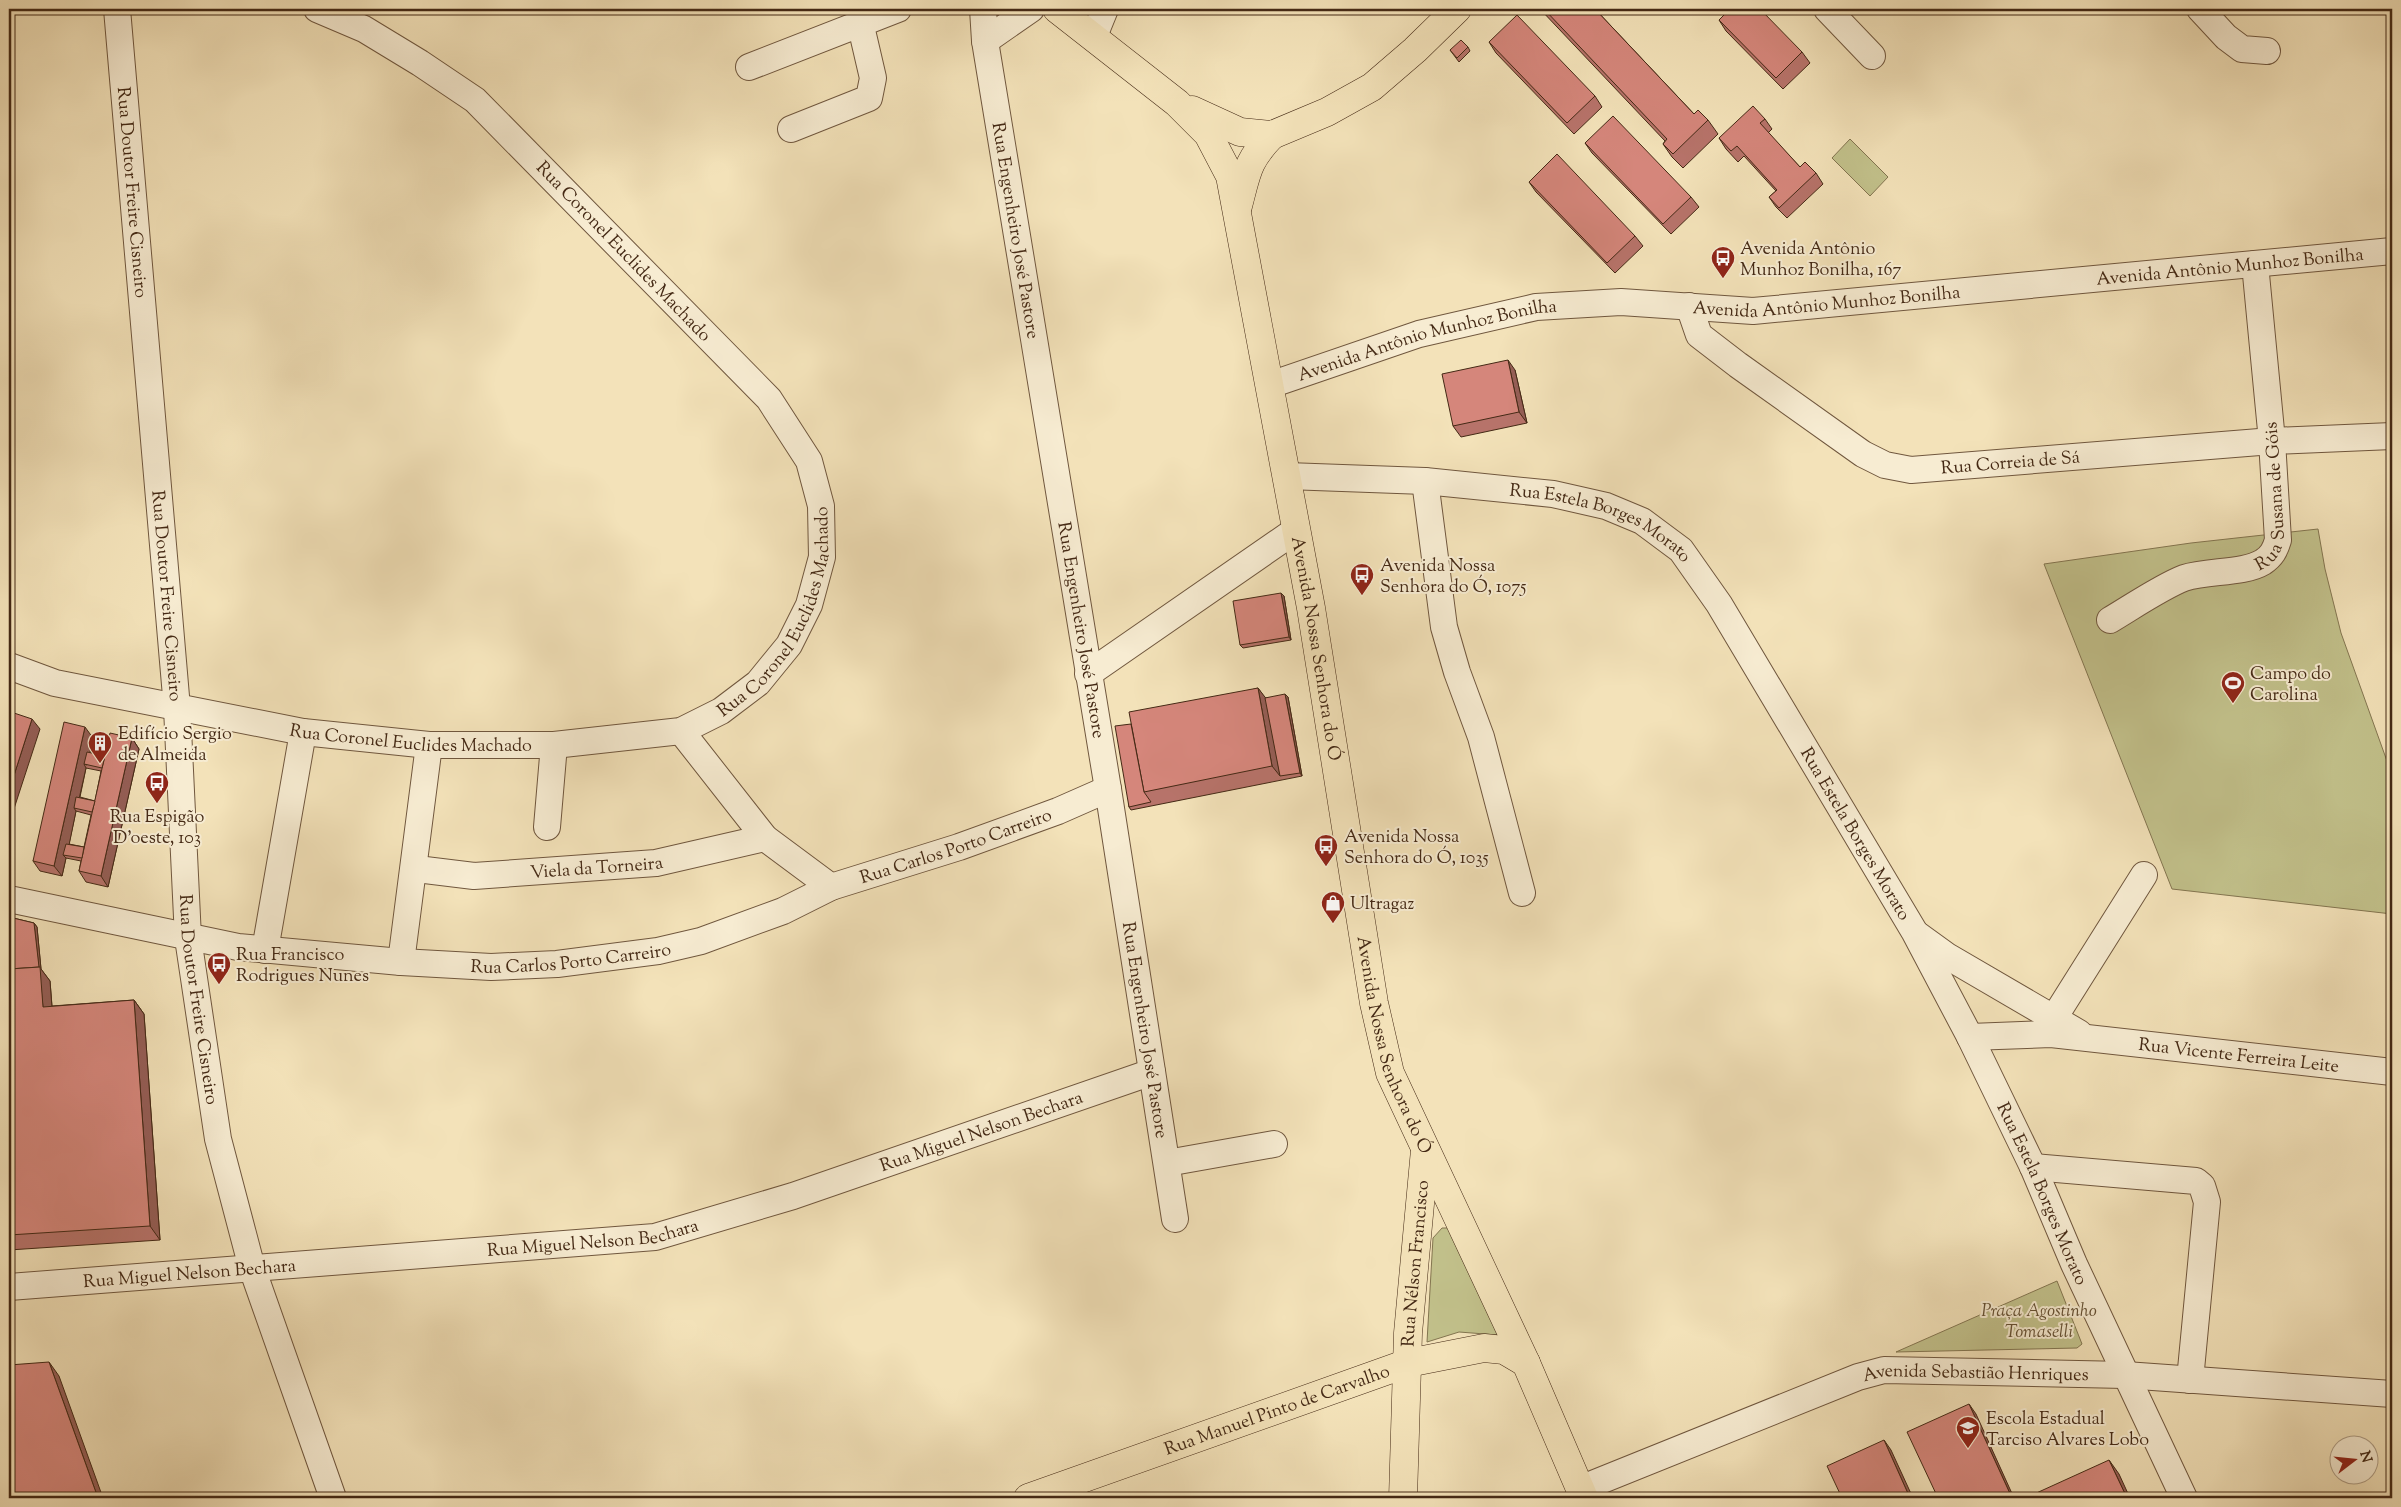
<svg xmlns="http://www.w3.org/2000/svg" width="2401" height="1507" font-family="'Sorts Mill Goudy',serif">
<rect width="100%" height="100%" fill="#f3e2b9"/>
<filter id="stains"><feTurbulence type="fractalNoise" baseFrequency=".004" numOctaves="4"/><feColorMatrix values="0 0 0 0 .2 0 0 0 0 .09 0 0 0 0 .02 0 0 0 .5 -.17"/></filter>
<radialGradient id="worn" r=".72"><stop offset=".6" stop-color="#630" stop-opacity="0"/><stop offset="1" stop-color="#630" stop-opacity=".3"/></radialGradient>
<g fill="#c2c18b" stroke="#837550">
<polygon points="1850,139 1888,177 1870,196 1832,158"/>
<polygon points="2318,529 2325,569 2341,633 2392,775 2392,914 2172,889 2044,564 2191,543"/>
<polygon points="1442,1228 1450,1228 1498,1335 1459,1332 1427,1342 1433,1238"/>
<polygon points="2057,1281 2082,1344 2077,1348 1896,1352"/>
</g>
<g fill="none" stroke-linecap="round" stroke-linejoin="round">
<g stroke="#70573e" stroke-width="28">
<g id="minor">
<path id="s1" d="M117 9 177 708 188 938 218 1139 252 1268 333 1498"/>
<path id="s2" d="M983 9 985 41 1108 789 1175 1219"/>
<polyline points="1827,9 1872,56"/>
<polyline points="2200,9 2226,37 2242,49 2267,51"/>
<polyline points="1094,36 1105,9"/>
<polyline points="985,41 1031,9"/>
<polyline points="749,67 898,9"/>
<polyline points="791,129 869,98 873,78 860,22"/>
<path id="s3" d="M1689 306 1699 335 1738 365 1863 454 1885 465 1911 470 2272 441 2392 436"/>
<path id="s4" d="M1270 385 1419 334 1536 307 1621 302 1753 311 2392 251"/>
<path id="s5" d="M1287 476 1425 481 1553 494 1606 506 1642 521 1681 550 1719 604 1914 931 1970 1037 2033 1167 2074 1264 2184 1498"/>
<polyline points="1425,481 1444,627 1457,672 1481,737 1522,893"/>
<path id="s6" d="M2110 620C2132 607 2161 587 2184 578 2208 570 2243 574 2263 562 2272 556 2275 550 2278 540L2272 441 2255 264"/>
<path id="s7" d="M9 666 55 683 303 732 429 745H554L681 731 721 711 758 683 789 645 809 605 822 557 821 506 809 461 769 399 475 100 420 63 364 29 317 9"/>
<polyline points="1088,674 1296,530"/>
<polyline points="681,731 765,838 831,887"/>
<polyline points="547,827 554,745"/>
<path id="s8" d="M425 870 474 876 656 863 765 838"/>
<path id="s9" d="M9 899 238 947 401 962 491 967 557 964 658 951 701 941 783 911 831 887 959 847 1058 811 1108 789"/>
<polyline points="1918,935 1947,956 2079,1033"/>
<polyline points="265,950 303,732"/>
<polyline points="401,962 429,745"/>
<polyline points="2051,1034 2054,1018 2144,875"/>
<path id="s10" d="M1970 1037 2051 1034 2392 1072"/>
<polyline points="1167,1163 1274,1144"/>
<polyline points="2033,1167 2196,1181 2202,1186 2207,1202 2190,1380"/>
<path id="s11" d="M9 1287 655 1237 793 1196 1152 1072"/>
<path id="s12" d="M1580 1489 1858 1377 1884 1370 2125 1375 2392 1394"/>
</g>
</g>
<g stroke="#442915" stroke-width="29">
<g id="major">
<path id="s13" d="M1057 9 1177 103 1208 134 1230 176 1311 608 1374 1003 1390 1073 1526 1363 1584 1498"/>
<polyline points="1192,110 1240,132 1272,135 1327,112 1372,87 1415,50 1457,9"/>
<path d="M1238 206C1247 172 1247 161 1272 135"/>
<path id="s14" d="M1028 1498 1408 1363 1484 1348 1504 1350 1526 1363"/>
<path id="s15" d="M1403 1498 1408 1333 1425 1150"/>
</g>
</g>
<use href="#minor" stroke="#f7ecd2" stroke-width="26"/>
<use href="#major" stroke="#f3e2b9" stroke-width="28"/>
</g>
<g fill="#b7736a" stroke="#442915" fill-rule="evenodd">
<polygon points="1540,9 1595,9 1694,114 1708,120 1718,134 1683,168 1672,157 1663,144 1665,141"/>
<polygon points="1719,20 1802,52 1810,63 1783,89 1726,31"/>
<polygon points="1489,42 1595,96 1602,107 1574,134 1496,53"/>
<polygon points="1468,47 1470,51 1459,62 1450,50"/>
<polygon points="1765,119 1772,129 1768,133 1800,167 1816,173 1823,184 1787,218 1776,207 1769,197 1776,191 1744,156 1738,162 1726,149 1719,138"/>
<polygon points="1585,143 1691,197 1699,207 1671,234 1592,153"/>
<polygon points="1529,182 1635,236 1643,246 1615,273 1536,192"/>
<polygon points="1515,370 1527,423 1461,437 1453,426"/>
<polygon points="1281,593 1284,596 1291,640 1243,648 1240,645"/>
<polygon points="1258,688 1265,698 1288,697 1302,776 1131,810 1129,807 1131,724"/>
<path d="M93 738 90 752 105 756 132 738 139 749 108 887 86 882 79 871 81 861 66 858 62 876 40 871 33 861ZM86 768 101 771 95 801 80 797ZM76 811 91 815 84 847 69 844Z"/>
<polygon points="9,917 34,923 37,927 41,969 50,981 52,1006 134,1000 144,1014 160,1240 9,1250"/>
</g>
<g fill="#955e56" stroke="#442915">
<polygon points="1508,360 1515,370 1527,423 1519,412"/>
<polygon points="1281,593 1284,596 1291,640 1289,637"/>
<polygon points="1258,688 1268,701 1280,776 1272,766"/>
<polygon points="1285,694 1288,697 1302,776 1300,773"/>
<polygon points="32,719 40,729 9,824 9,791"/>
<polygon points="85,727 93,738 87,765 84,764 86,768 77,808 74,808 76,811 67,855 63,855 66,858 62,876 54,866"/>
<polygon points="132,738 139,749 108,887 101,876"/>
<polygon points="34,923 37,927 41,969 50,981 53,1021 43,1007"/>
<polygon points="134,1000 144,1014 160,1240 150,1226"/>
<polygon points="49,1362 59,1376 103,1498 98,1498"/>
<polygon points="1969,1404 1976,1414 2014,1498 2012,1498"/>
<polygon points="1884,1440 1891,1450 1913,1498 1910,1498"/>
<polygon points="2109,1460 2119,1474 2130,1498 2127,1498"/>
</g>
<g fill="#d5867b" stroke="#442915">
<polygon points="1544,9 1595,9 1694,114 1698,110 1708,120 1673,154 1663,144 1667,139"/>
<polygon points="1730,9 1760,9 1802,52 1776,78 1719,20"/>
<polygon points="1517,15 1595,96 1567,123 1489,42"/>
<polygon points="1461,40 1468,47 1457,58 1450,50"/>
<polygon points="1753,106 1765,119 1760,123 1800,167 1805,162 1816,173 1779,208 1769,197 1777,190 1737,146 1731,151 1719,138"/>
<polygon points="1613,116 1691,197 1663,224 1585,143"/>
<polygon points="1557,154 1635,236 1607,263 1529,182"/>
<polygon points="1508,360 1519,412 1453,426 1442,374"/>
<polygon points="1281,593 1289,637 1240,645 1233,601"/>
<polygon points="1258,688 1272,766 1144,792 1129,712"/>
<polygon points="1285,694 1300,773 1280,776 1265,698"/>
<polygon points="11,712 32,719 9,791 9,718"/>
<polygon points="64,722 85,727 54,866 33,861"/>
<polygon points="1131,724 1144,792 1151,802 1129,807 1115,726"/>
<polygon points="110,733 132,738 101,876 79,871"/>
<polygon points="87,752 105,756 102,768 84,764"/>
<polygon points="76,797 95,801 92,812 74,808"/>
<polygon points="66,844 84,847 82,858 63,855"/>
<polygon points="9,917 34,923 39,967 9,969"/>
<polygon points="40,967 43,1007 134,1000 150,1226 9,1235 9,969"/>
<polygon points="49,1362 98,1498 9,1498 9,1365"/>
<polygon points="1969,1404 2012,1498 1938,1498 1907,1432"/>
<polygon points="1884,1440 1910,1498 1842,1498 1827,1466"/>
<polygon points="2109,1460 2127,1498 2033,1498 2032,1495"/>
</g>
<defs>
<g id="bus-pin" transform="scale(1.25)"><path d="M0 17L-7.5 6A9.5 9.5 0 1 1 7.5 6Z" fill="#8f2418" stroke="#f7ecd2"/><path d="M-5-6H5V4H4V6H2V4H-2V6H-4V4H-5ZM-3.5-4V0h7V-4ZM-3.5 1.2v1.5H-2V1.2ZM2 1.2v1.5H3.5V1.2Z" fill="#fff"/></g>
<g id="stadium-pin" transform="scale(1.25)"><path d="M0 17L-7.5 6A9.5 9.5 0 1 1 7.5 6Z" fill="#8f2418" stroke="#f7ecd2"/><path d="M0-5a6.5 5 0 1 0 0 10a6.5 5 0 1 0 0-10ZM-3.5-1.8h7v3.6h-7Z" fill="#fff"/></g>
<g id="building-pin" transform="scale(1.25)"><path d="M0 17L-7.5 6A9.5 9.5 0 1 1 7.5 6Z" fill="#8f2418" stroke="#f7ecd2"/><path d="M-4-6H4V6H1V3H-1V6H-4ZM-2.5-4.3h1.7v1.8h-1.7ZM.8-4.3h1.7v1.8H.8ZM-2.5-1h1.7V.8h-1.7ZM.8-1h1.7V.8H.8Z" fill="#fff"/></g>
<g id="shop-pin" transform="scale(1.25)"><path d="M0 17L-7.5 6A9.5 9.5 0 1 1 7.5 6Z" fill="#8f2418" stroke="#f7ecd2"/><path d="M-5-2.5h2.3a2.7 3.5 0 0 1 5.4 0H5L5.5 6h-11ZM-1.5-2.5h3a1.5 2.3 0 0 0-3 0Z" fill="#fff"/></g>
<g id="school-pin" transform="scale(1.25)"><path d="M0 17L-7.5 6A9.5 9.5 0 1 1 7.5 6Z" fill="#8f2418" stroke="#f7ecd2"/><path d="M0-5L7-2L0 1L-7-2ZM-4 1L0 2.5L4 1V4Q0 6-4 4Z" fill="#fff"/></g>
</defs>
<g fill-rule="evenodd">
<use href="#bus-pin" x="1723" y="258"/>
<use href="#bus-pin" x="1362" y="575"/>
<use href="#stadium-pin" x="2233" y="683"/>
<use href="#building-pin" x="100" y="743"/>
<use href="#bus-pin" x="157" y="783"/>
<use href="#bus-pin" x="1326" y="846"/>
<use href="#shop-pin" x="1333" y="903"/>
<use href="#bus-pin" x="219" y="964"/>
<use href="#school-pin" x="1968" y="1428"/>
</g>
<g text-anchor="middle" stroke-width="4" stroke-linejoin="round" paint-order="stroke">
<g font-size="18" fill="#442915" stroke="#f7ecd2">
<text dy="6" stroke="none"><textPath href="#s1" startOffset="184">Rua Doutor Freire Cisneiro</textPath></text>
<text dy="6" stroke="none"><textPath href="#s2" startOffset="224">Rua Engenheiro José Pastore</textPath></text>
<text transform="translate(624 251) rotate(46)" y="6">Rua Coronel Euclides Machado</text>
<text dy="6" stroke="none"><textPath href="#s4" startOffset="974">Avenida Antônio Munhoz Bonilha</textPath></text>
<text dy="6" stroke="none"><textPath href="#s4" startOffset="569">Avenida Antônio Munhoz Bonilha</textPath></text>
<text dy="6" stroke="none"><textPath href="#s4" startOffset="164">Avenida Antônio Munhoz Bonilha</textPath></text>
<text dy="6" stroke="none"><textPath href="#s3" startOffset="384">Rua Correia de Sá</textPath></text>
<text dy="6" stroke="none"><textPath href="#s6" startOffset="235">Rua Susana de Góis</textPath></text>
<text dy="6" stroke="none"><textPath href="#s5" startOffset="322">Rua Estela Borges Morato</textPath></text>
<text dy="6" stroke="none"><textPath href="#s1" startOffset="589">Rua Doutor Freire Cisneiro</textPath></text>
<text dy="6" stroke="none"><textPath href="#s7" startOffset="845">Rua Coronel Euclides Machado</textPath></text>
<text dy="6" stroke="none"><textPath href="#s2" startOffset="629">Rua Engenheiro José Pastore</textPath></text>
<text dy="6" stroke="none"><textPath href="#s13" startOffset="724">Avenida Nossa Senhora do Ó</textPath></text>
<text dy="6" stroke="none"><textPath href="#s7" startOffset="410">Rua Coronel Euclides Machado</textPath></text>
<text dy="6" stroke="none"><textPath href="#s5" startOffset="742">Rua Estela Borges Morato</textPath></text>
<text dy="6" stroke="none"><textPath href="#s9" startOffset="972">Rua Carlos Porto Carreiro</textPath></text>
<text dy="6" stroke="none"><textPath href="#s8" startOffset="172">Viela da Torneira</textPath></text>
<text dy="6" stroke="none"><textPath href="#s9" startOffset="568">Rua Carlos Porto Carreiro</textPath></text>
<text dy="6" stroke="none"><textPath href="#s1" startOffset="994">Rua Doutor Freire Cisneiro</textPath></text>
<text dy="6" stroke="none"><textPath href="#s2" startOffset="1034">Rua Engenheiro José Pastore</textPath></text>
<text dy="6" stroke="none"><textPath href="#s13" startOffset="1129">Avenida Nossa Senhora do Ó</textPath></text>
<text dy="6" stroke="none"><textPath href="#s10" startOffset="270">Rua Vicente Ferreira Leite</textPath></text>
<text dy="6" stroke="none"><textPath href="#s11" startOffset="991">Rua Miguel Nelson Bechara</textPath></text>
<text dy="6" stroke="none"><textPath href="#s5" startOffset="1148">Rua Estela Borges Morato</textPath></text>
<text dy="6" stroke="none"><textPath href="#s11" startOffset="586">Rua Miguel Nelson Bechara</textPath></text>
<text dy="6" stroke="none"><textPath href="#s15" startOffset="235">Rua Nélson Francisco</textPath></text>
<text dy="6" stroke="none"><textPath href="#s11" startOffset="181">Rua Miguel Nelson Bechara</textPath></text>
<text dy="6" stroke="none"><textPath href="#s12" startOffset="418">Avenida Sebastião Henriques</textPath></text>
<text dy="6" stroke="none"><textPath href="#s14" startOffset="264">Rua Manuel Pinto de Carvalho</textPath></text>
</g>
<g font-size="18" fill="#442915" stroke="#f7ecd2" text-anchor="start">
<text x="1740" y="254">Avenida Antônio<tspan x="1740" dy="21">Munhoz Bonilha, 167</tspan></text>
<text x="1380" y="571">Avenida Nossa<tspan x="1380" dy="21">Senhora do Ó, 1075</tspan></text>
<text x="2250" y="679">Campo do<tspan x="2250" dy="21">Carolina</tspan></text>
<text x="118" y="739">Edifício Sergio<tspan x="118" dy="21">de Almeida</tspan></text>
<text x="157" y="822" text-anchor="middle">Rua Espigão<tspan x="157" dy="21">D'oeste, 103</tspan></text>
<text x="1344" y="842">Avenida Nossa<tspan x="1344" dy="21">Senhora do Ó, 1035</tspan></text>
<text x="1350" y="909">Ultragaz</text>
<text x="236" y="960">Rua Francisco<tspan x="236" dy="21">Rodrigues Nunes</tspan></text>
<text x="1986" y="1424">Escola Estadual<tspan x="1986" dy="21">Tarciso Alvares Lobo</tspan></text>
</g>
<g font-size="18" font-style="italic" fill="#644f32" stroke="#f7ecd2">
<text x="2039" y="1316">Praça Agostinho<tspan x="2039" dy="21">Tomaselli</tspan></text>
</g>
</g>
<rect width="2401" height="1507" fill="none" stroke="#f3e2b9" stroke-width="30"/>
<rect x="10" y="10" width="2381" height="1487" fill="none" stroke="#442915" stroke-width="2.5"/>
<rect x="15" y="15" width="2371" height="1477" fill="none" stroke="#442915"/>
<g transform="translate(2354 1460) rotate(74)"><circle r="24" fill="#f7ecd2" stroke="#af9e86"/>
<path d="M0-4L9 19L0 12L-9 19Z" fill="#8f2418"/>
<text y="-8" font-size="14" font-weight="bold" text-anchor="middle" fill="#442915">N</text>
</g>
<rect width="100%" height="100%" filter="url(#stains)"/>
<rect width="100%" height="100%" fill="url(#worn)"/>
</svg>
